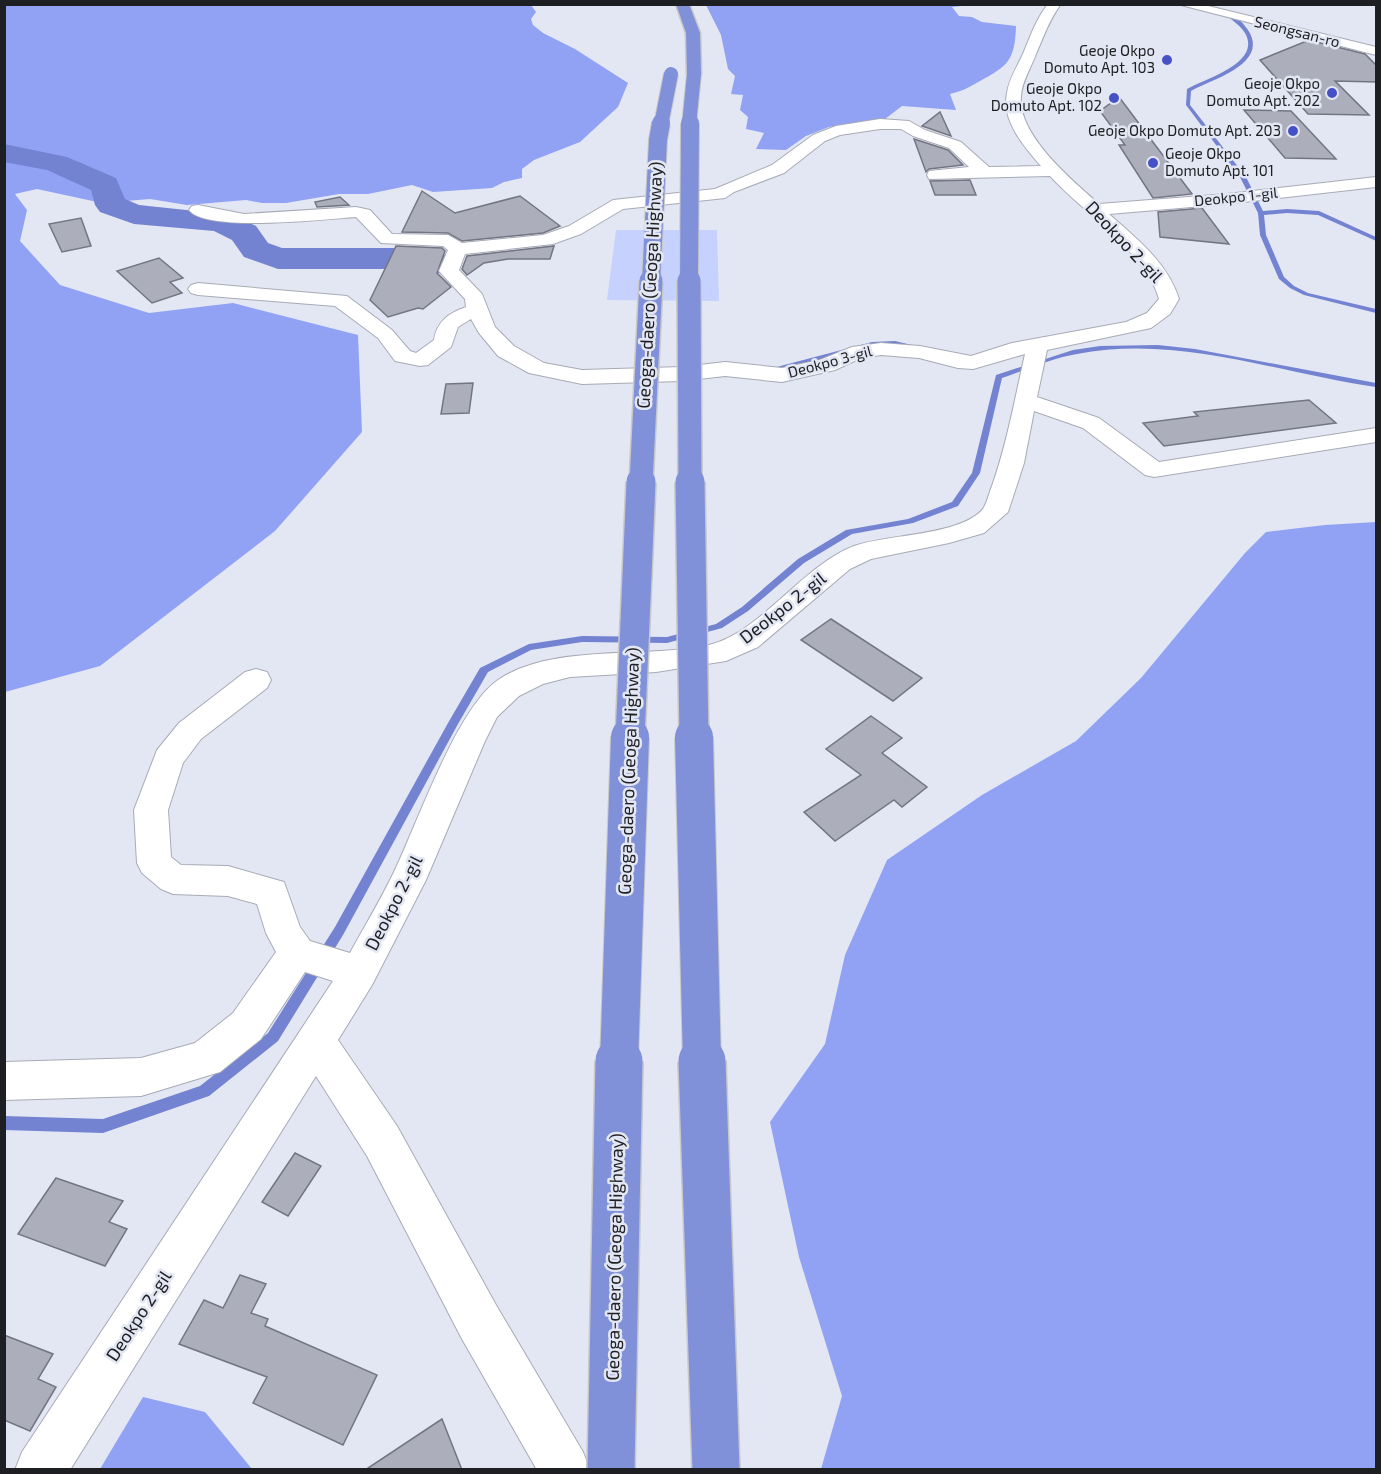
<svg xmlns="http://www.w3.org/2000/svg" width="1381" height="1474" font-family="'Exo 2',sans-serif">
<rect width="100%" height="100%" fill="#e3e7f3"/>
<polygon fill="#c6d1fe" points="616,230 717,230 719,301 607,300"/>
<g fill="#91a2f5">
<polygon points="5,4 531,5 536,12 531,19 533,25 543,33 575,49 628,83 618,107 580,142 534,160 522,169 522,178 504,182 492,188 433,192 412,185 368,194 339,194 286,203 262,203 246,200 187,205 150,199 102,203 37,189 15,194 27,210 20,241 60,285 149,313 233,303 358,335 362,432 275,531 100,666 5,692"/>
<path d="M706 5H971L952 7 959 16 972 17 982 22 1016 26C1015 60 1008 66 980 81 969 87 963 91 950 94L956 110 902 106 885 119 829 127 806 136 786 150 756 149 764 133 746 129 748 117 740 110 743 95 731 94 735 76 728 69 721 35Z"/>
<polygon points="1376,522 1376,1469 821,1469 842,1396 799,1257 770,1122 825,1044 845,955 887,860 982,795 1076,741 1141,678 1245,553 1266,532 1325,525"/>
<polygon points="143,1397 205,1412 252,1469 100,1469"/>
</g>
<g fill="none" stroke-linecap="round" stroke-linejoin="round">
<g fill="#7383d2" fill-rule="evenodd">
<path d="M1222 10C1232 12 1242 21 1248 30 1270 64 1212 79 1191 91L1190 105 1246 177 1263 211 1287 209 1319 211 1376 237V241L1374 240 1318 215 1287 213 1264 215 1266 235 1284 277 1294 286 1308 293 1376 309V313L1304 295 1290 288 1279 279 1260 235 1258 213 1240 177 1186 105 1187 89C1206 78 1262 63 1245 33 1239 23 1227 18 1222 10Z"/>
<path d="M895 341 920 347 916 349C877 342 861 350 824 360 807 365 790 368 773 371L769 369 872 342Z"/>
<path d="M1158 345 1195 349 1376 383V387C1278 373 1177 334 1077 354 1052 358 1026 370 1002 378L980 473 958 506 913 523 852 534 804 563 748 611 722 628 667 643 582 642 531 650 488 672 458 724 343 935 278 1041 209 1096 103 1133 4 1130V1116L103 1119 200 1086 268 1033 335 927 448 723 480 668 529 644 582 636 667 637 716 624 742 607 798 559 846 530 908 519 952 502 972 473 996 375 1073 350 1100 346Z"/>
</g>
<polygon fill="#7383d2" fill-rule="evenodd" points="4,144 67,157 116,178 125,199 139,205 233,215 256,226 268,243 282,248 426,248 448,256 454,263 448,270 436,274 421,269 278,269 244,257 232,240 214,231 134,224 100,212 95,205 91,190 47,170 4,162"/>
</g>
<g fill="#acafbb" stroke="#737682" stroke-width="1.5">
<polygon points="1309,40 1365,54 1377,66 1377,82 1335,81 1369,115 1308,114 1260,60"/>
<polygon points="1119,97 1192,194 1153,198 1119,145 1125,145 1100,111"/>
<polygon points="1244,110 1291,111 1336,159 1285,158"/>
<polygon points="940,112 951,136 922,126"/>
<polygon points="914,139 948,150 963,165 929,169 926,172"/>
<polygon points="970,180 976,195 935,195 930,181"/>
<polygon points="422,191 455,213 520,196 560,226 543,233 462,241 448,233 402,232"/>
<polygon points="340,197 349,205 317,207 315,202"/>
<polygon points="1202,208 1229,244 1160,237 1158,212"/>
<polygon points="81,218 91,246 62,252 49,224"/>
<polygon points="396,246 442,248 445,251 437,273 451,287 423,309 418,308 388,317 370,300"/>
<polygon points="554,246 550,259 508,259 484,263 467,275 462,269 467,256"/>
<polygon points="159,258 183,278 170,282 182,293 152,303 117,271"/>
<polygon points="473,383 469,413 441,414 446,384"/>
<polygon points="1309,400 1336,423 1164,446 1143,423 1198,416 1194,412"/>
<polygon points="831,619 922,678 893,701 801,640"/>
<polygon points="871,716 902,738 882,753 927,787 902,807 894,800 835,841 804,812 861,775 826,749"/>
<polygon points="295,1153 321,1166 288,1216 262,1202"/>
<polygon points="56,1178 123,1201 109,1222 127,1229 105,1266 18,1234"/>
<polygon points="240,1275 266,1284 251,1313 268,1319 265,1326 377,1375 343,1445 253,1403 267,1377 179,1344 204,1300 223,1308"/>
<polygon points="4,1335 53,1354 38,1379 56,1387 30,1431 4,1420"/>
<polygon points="442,1419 462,1470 365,1470"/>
</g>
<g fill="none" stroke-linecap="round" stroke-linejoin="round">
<g stroke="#a7abb6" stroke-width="2">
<g id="minor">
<path d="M1048 4H1061C1049 20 1044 36 1036 54 1031 68 1022 81 1021 96 1017 135 1073 181 1099 204L1227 194 1376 177V187L1227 204 1109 214C1136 238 1168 263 1179 299L1170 314 1151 328 1047 350 1037 397 1099 418 1159 462 1376 428V442L1154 477 1145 475 1083 428 1034 411 1024 463 1008 512 984 533 949 543 871 559 850 569 758 647 726 661 656 672 570 677 543 684 519 696 497 717 485 741 426 880 372 985 338 1040 397 1126 496 1305 583 1452 590 1470H537L462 1339 367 1156 316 1076 70 1470H15L22 1452 333 981 305 972 261 1039 220 1072 141 1096 4 1100V1062L141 1058 195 1043 233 1013 276 952 266 933 257 904 228 896 173 894 161 889 142 873 137 863 134 810 157 750 179 723 245 672 256 669 267 672 271 680 267 688 201 739 183 763 168 810 171 857 181 865 228 866 284 882 300 927 310 941 350 953C364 927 380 901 393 874 417 825 456 709 498 680 552 643 646 659 709 645 760 633 802 566 854 546 887 534 960 536 983 509 987 503 989 493 992 486 1007 443 1015 398 1025 354L973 369 958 368 919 358 881 355 861 358 835 370 782 382 725 376 682 381 582 384 529 373 498 356 479 333 471 319 458 327 451 347 428 365 420 366 395 361 378 338 335 306 198 295 191 293 188 289 191 285 198 283 347 296 392 330 410 351 416 353 434 340C437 321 449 313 466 307L465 299 439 271 448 250 443 246 381 243 356 217C326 219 206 233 189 210L192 206 198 205 244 214 356 207 370 210 392 234 448 235 462 243 543 235 569 226 613 200 715 189 772 165 813 135 836 126 880 119 909 121 925 130 961 142 989 167 1041 166C1024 147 1001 120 1007 93 1009 79 1017 67 1023 54 1030 37 1036 19 1048 4ZM880 129H901L913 136 949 148 969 167 929 171 927 175 929 179 1050 176C1082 211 1147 254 1159 299L1147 313 1126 322 1012 343 971 356 920 346 881 343 852 347 820 360 782 368 725 362 682 367 582 370 544 363 514 346 495 327 482 294 459 270 465 254 553 244 581 234 623 209 725 198 734 192 784 173 825 141 840 135Z"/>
<polygon points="1177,4 1200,4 1376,47 1376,55"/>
</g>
</g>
<g stroke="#c9c9ca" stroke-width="3">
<polygon id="highway" points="676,4 689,4 700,33 701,74 699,77 689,77 687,74 686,33"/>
</g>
<use href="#minor" fill="#fff" fill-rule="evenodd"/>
<use href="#highway" fill="#8191d9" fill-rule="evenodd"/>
<g stroke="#c9c9ca" stroke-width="16" stroke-linecap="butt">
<g id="highway-bridge-far5">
<polyline points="661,125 671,74"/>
<polyline points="689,125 694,74"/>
</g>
</g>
<g stroke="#c9c9ca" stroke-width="20" stroke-linecap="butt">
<g id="highway-bridge-far4">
<polyline points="651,283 658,140 661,123"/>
<polyline points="689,283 690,123"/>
</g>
</g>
<g stroke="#c9c9ca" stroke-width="26" stroke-linecap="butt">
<g id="highway-bridge-far3">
<polyline points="689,281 690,484"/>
<polyline points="641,484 651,281"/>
</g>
</g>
<g stroke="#c9c9ca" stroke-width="32" stroke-linecap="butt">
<g id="highway-bridge-far2">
<polyline points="690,482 694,739"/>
<polyline points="630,739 641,482"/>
</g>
</g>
<g stroke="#c9c9ca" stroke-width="40" stroke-linecap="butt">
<g id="highway-bridge-far1">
<polyline points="694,737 702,1063"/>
<polyline points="619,1063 630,737"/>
</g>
</g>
<g stroke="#c9c9ca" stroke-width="50" stroke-linecap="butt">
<g id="highway-bridge">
<polyline points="702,1061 716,1470"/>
<polyline points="611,1470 619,1061"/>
</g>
</g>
<use href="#highway-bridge-far5" stroke="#8191d9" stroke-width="14"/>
<use href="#highway-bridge-far4" stroke="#8191d9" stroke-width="18"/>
<use href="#highway-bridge-far3" stroke="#8191d9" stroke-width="23"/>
<use href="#highway-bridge-far2" stroke="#8191d9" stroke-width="29"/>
<use href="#highway-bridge-far1" stroke="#8191d9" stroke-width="38"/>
<use href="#highway-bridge" stroke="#8191d9" stroke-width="47"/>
</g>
<g fill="#4651c6" stroke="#e3e7f3" stroke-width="2">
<circle cx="1167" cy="60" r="6"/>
<circle cx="1332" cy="93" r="6"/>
<circle cx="1114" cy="98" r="6"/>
<circle cx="1293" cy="131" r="6"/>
<circle cx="1153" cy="163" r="6"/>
</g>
<g text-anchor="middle" stroke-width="5" stroke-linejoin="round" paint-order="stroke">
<g font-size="15" fill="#1e1f23" stroke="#e3e7f3">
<text transform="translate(1297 32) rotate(14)" y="5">Seongsan-ro</text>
<text transform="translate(1236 197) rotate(-6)" y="5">Deokpo 1-gil</text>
<text transform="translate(830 362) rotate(-15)" y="5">Deokpo 3-gil</text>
</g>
<g font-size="15" fill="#1e1f23" stroke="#e3e7f3" text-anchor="end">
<text x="1155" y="56">Geoje Okpo<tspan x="1155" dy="17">Domuto Apt. 103</tspan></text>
<text x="1320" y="89">Geoje Okpo<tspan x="1320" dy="17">Domuto Apt. 202</tspan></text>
<text x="1102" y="94">Geoje Okpo<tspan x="1102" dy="17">Domuto Apt. 102</tspan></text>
<text x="1281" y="136">Geoje Okpo Domuto Apt. 203</text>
<text x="1165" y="159" text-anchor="start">Geoje Okpo<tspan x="1165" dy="17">Domuto Apt. 101</tspan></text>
</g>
<g font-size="18" fill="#1e1f23" stroke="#e3e7f3">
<text transform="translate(1124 242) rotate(47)" y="6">Deokpo 2-gil</text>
<text transform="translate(650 285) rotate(-87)" y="6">Geoga-daero (Geoga Highway)</text>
<text transform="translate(783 608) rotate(-38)" y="6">Deokpo 2-gil</text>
<text transform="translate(629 771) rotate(-88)" y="6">Geoga-daero (Geoga Highway)</text>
<text transform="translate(394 903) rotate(-63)" y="6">Deokpo 2-gil</text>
<text transform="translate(615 1257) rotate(-89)" y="6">Geoga-daero (Geoga Highway)</text>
<text transform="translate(139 1316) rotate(-57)" y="6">Deokpo 2-gil</text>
</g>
</g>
<rect width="1381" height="1474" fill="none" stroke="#1e1f23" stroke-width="12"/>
</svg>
